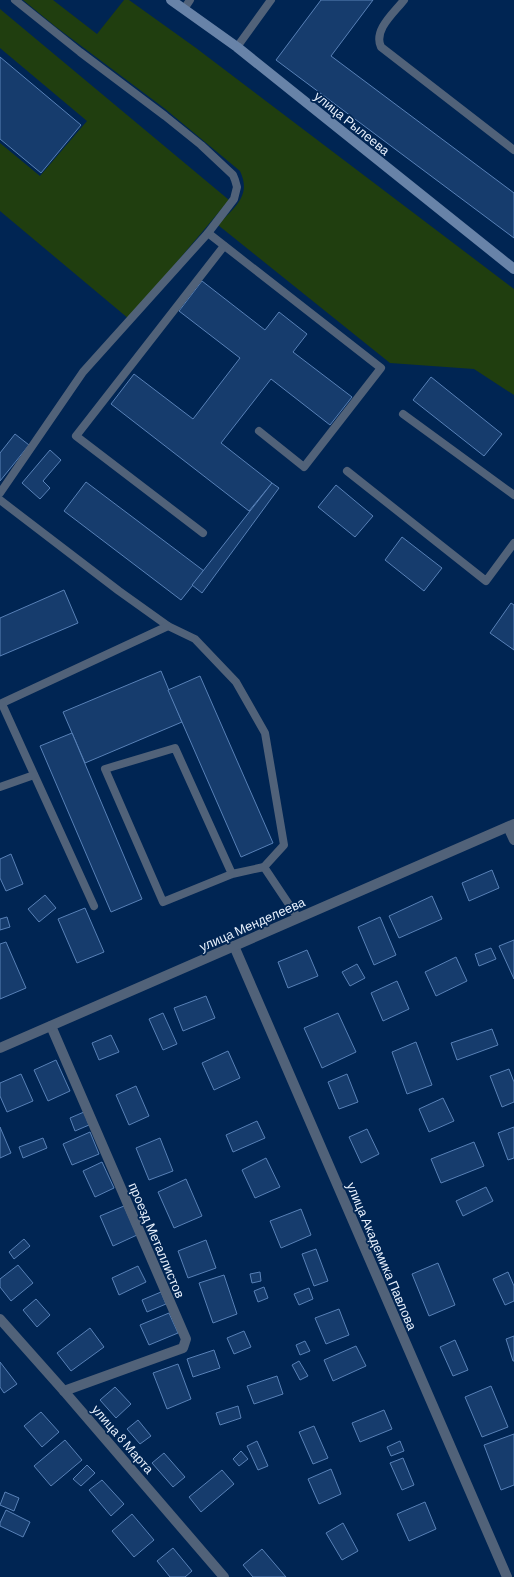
<svg xmlns="http://www.w3.org/2000/svg" width="514" height="1577" font-family="Barlow,sans-serif">
<rect width="100%" height="100%" fill="#002553"/>
<g fill="#203e0f">
<path d="M23 0H53L97 34 124 0H129L196 48 514 289V395L474 369 390 363 218 225C234 207 252 196 240 171L164 108 56 27Z"/>
<polygon points="0,9 229,200 129,319 0,211 0,143 40,176 87,121 0,48"/>
</g>
<g fill="#163c6d" stroke="#5881b7">
<polygon points="321,0 373,0 331,56 514,193 514,238 276,60"/>
<polygon points="0,57 81,125 41,173 0,139"/>
<polygon points="202,281 265,330 279,312 307,334 293,352 352,397 330,425 271,379 221,443 272,483 249,511 111,404 134,374 193,419 240,358 179,311"/>
<polygon points="431,377 502,434 484,456 413,400"/>
<polygon points="15,434 29,445 0,481 0,453"/>
<polygon points="50,450 61,460 43,481 50,488 40,499 22,483"/>
<polygon points="86,482 204,571 181,600 64,511"/>
<polygon points="272,483 279,488 202,593 192,585"/>
<polygon points="336,485 373,516 355,537 318,507"/>
<polygon points="402,537 442,568 424,591 385,560"/>
<polygon points="64,590 78,623 0,656 0,618"/>
<polygon points="511,603 514,605 514,650 490,633"/>
<polygon points="161,671 182,722 85,763 63,712"/>
<polygon points="200,676 273,843 241,857 168,690"/>
<polygon points="72,733 142,899 111,912 40,746"/>
<polygon points="11,854 23,884 6,891 0,878 0,859"/>
<polygon points="492,870 499,888 469,901 462,883"/>
<polygon points="45,895 56,908 39,922 28,909"/>
<polygon points="432,896 442,919 399,938 389,916"/>
<polygon points="85,908 104,952 77,963 58,919"/>
<polygon points="7,917 10,927 0,930 0,919"/>
<polygon points="380,917 396,955 374,965 358,927"/>
<polygon points="514,940 514,979 499,946"/>
<polygon points="6,942 26,988 0,999 0,944"/>
<polygon points="491,948 496,959 479,966 475,954"/>
<polygon points="307,950 318,976 288,988 278,962"/>
<polygon points="456,957 467,981 436,996 425,972"/>
<polygon points="357,964 365,978 350,986 342,972"/>
<polygon points="397,981 409,1009 383,1021 371,993"/>
<polygon points="206,996 215,1018 183,1031 174,1008"/>
<polygon points="163,1013 177,1044 163,1050 149,1019"/>
<polygon points="338,1013 356,1052 322,1068 304,1028"/>
<polygon points="492,1029 498,1045 457,1060 451,1043"/>
<polygon points="111,1035 119,1052 99,1060 92,1043"/>
<polygon points="416,1042 432,1085 407,1094 392,1052"/>
<polygon points="228,1051 240,1078 214,1090 202,1063"/>
<polygon points="56,1060 70,1091 48,1101 34,1070"/>
<polygon points="509,1069 514,1082 514,1102 502,1107 490,1076"/>
<polygon points="21,1074 33,1101 7,1112 0,1096 0,1083"/>
<polygon points="347,1074 358,1102 339,1109 328,1082"/>
<polygon points="136,1086 149,1116 129,1125 116,1095"/>
<polygon points="443,1098 454,1121 429,1132 419,1109"/>
<polygon points="84,1112 89,1125 75,1131 70,1118"/>
<polygon points="257,1121 265,1138 233,1152 226,1135"/>
<polygon points="0,1127 11,1153 0,1158"/>
<polygon points="514,1127 514,1158 508,1160 498,1133"/>
<polygon points="367,1129 379,1154 361,1163 349,1137"/>
<polygon points="90,1132 99,1154 72,1165 63,1144"/>
<polygon points="43,1138 47,1148 23,1158 19,1147"/>
<polygon points="160,1138 173,1171 149,1180 136,1148"/>
<polygon points="474,1142 484,1166 441,1183 431,1159"/>
<polygon points="266,1158 280,1187 255,1198 242,1170"/>
<polygon points="102,1162 114,1188 95,1197 83,1171"/>
<polygon points="186,1179 202,1216 174,1228 158,1192"/>
<polygon points="486,1187 493,1201 463,1216 456,1201"/>
<polygon points="124,1206 137,1235 113,1246 100,1216"/>
<polygon points="301,1209 311,1235 281,1248 270,1221"/>
<polygon points="24,1239 30,1246 14,1259 9,1252"/>
<polygon points="206,1240 216,1268 188,1278 178,1251"/>
<polygon points="316,1249 328,1281 314,1286 302,1254"/>
<polygon points="438,1263 455,1305 429,1316 412,1274"/>
<polygon points="18,1265 33,1283 11,1301 0,1287 0,1279"/>
<polygon points="138,1266 146,1282 119,1295 112,1278"/>
<polygon points="260,1272 261,1281 252,1283 250,1274"/>
<polygon points="508,1272 514,1286 514,1301 505,1305 493,1279"/>
<polygon points="224,1275 237,1314 213,1323 199,1283"/>
<polygon points="264,1287 268,1298 258,1302 254,1291"/>
<polygon points="309,1288 313,1299 299,1305 294,1294"/>
<polygon points="161,1292 166,1304 147,1312 142,1300"/>
<polygon points="36,1299 50,1315 37,1327 23,1310"/>
<polygon points="339,1309 349,1335 326,1344 315,1318"/>
<polygon points="169,1313 178,1333 149,1345 140,1325"/>
<polygon points="90,1328 104,1347 71,1371 57,1353"/>
<polygon points="244,1331 251,1347 234,1354 227,1338"/>
<polygon points="514,1336 514,1361 513,1361 506,1339"/>
<polygon points="455,1340 468,1370 453,1376 440,1347"/>
<polygon points="305,1341 310,1351 300,1355 296,1345"/>
<polygon points="356,1346 366,1366 333,1381 324,1360"/>
<polygon points="214,1350 220,1368 193,1377 187,1359"/>
<polygon points="299,1361 308,1376 300,1380 292,1365"/>
<polygon points="0,1362 17,1384 4,1393 0,1387"/>
<polygon points="178,1364 191,1399 167,1409 153,1373"/>
<polygon points="277,1376 283,1394 254,1404 247,1386"/>
<polygon points="491,1386 508,1427 482,1437 465,1397"/>
<polygon points="115,1387 131,1404 116,1418 100,1400"/>
<polygon points="238,1406 241,1418 220,1425 216,1413"/>
<polygon points="384,1410 392,1429 360,1442 352,1423"/>
<polygon points="41,1412 59,1432 42,1447 24,1426"/>
<polygon points="138,1420 151,1436 140,1444 127,1429"/>
<polygon points="314,1426 328,1458 313,1464 299,1432"/>
<polygon points="514,1434 514,1485 501,1490 484,1445"/>
<polygon points="65,1440 82,1460 51,1486 34,1466"/>
<polygon points="257,1441 268,1466 258,1470 247,1446"/>
<polygon points="400,1441 404,1451 391,1456 387,1447"/>
<polygon points="241,1451 248,1459 239,1466 233,1459"/>
<polygon points="164,1453 185,1477 173,1487 152,1463"/>
<polygon points="403,1458 414,1485 402,1490 390,1463"/>
<polygon points="87,1465 95,1473 81,1486 73,1479"/>
<polygon points="331,1469 341,1494 319,1504 308,1479"/>
<polygon points="222,1470 234,1484 201,1512 189,1497"/>
<polygon points="102,1480 124,1504 111,1516 89,1490"/>
<polygon points="5,1492 19,1498 14,1511 0,1505"/>
<polygon points="425,1502 436,1529 409,1541 397,1514"/>
<polygon points="6,1510 30,1522 23,1537 0,1526 0,1523"/>
<polygon points="132,1514 154,1540 134,1557 112,1531"/>
<polygon points="343,1523 358,1551 342,1560 326,1533"/>
<polygon points="173,1548 192,1571 185,1577 170,1577 157,1561"/>
<polygon points="262,1549 286,1577 253,1577 243,1565"/>
</g>
<g fill="none" stroke-linecap="round" stroke-linejoin="round">
<g stroke="#516279" stroke-width="8">
<path d="M404 0C394 13 373 30 381 47L514 150"/>
<polyline points="184,9 190,0"/>
<polyline points="237,47 271,0"/>
<polyline points="208,233 381,368 304,467 259,431"/>
<polyline points="403,414 514,495"/>
<polyline points="347,471 486,581 514,543"/>
<polyline points="0,493 83,372 208,233 234,199 237,187 235,180 233,175 201,145 165,116 80,52 15,0"/>
<polyline points="0,500 119,591 168,626"/>
<polyline points="203,533 76,436 224,246"/>
<polyline points="0,704 168,626 195,639 236,682 265,733 284,845 264,867"/>
<polyline points="2,704 94,906"/>
<polyline points="0,787 34,775"/>
<polyline points="232,874 175,748 105,769 163,902 232,874 264,867 298,918"/>
</g>
<g stroke="#516279" stroke-width="10">
<polyline points="508,827 514,840"/>
<polyline points="234,946 507,1577"/>
<polyline points="51,1026 186,1339 183,1348 64,1391"/>
<polyline points="0,1048 514,824"/>
<polyline points="0,1319 64,1391 224,1577"/>
</g>
<polyline stroke="#6883a8" stroke-width="10" points="171,0 237,47 514,269"/>
</g>
<g text-anchor="middle" stroke-width="3.5" stroke-linejoin="round" paint-order="stroke">
<g font-size="13" fill="#e7f0fc" stroke="#002553">
<text transform="translate(352 123) rotate(39)" y="5">улица Рылеева</text>
<text transform="translate(252 924) rotate(-24)" y="5">улица Менделеева</text>
<text transform="translate(157 1240) rotate(67)" y="5">проезд Металлистов</text>
<text transform="translate(382 1256) rotate(67)" y="5">улица Академика Павлова</text>
<text transform="translate(123 1439) rotate(49)" y="5">улица 8 Марта</text>
</g>
</g>
</svg>
